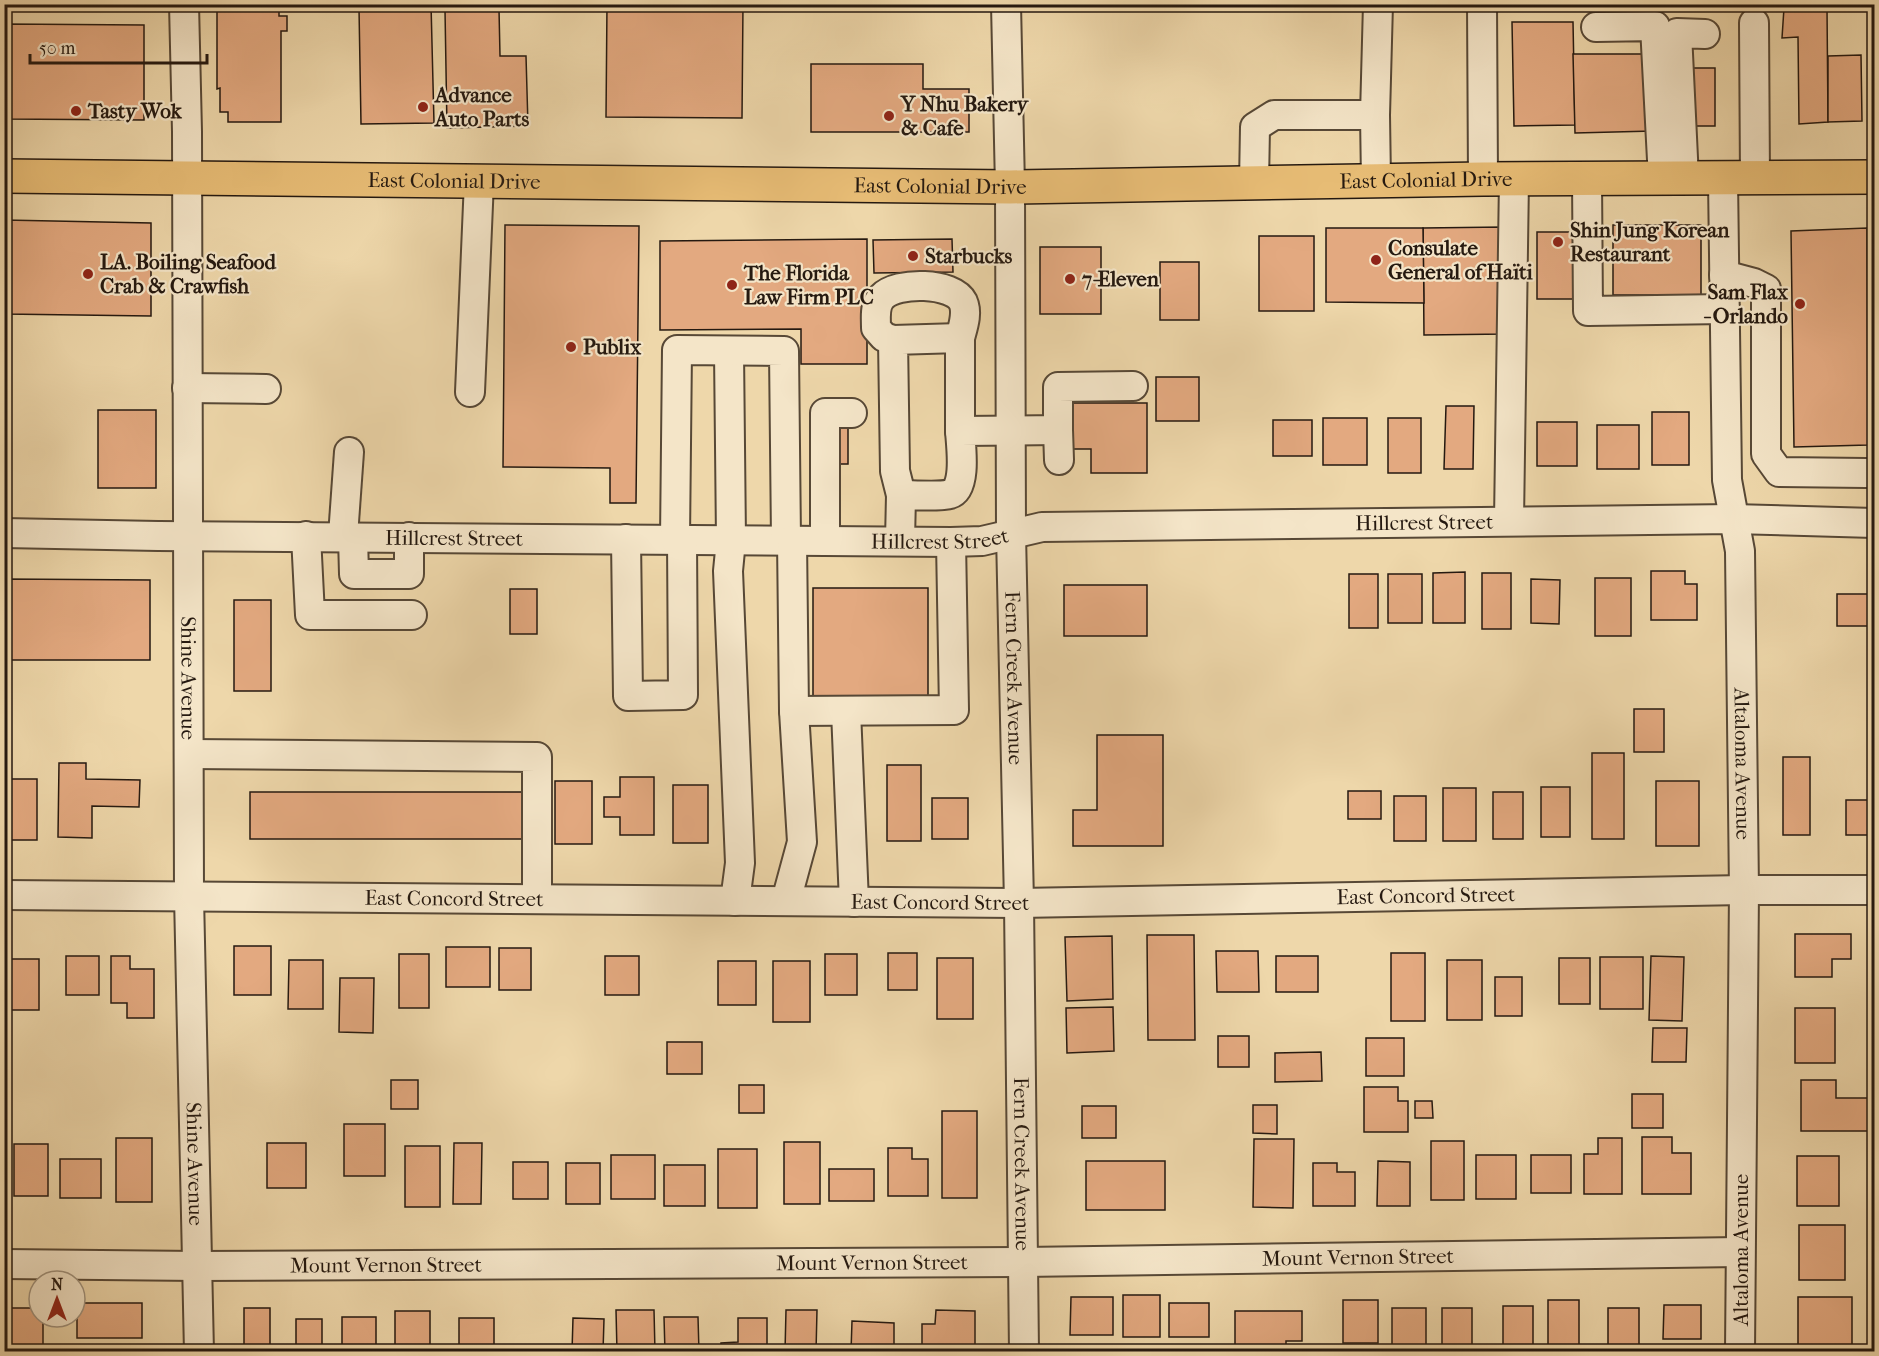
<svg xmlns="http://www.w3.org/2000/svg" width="1879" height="1356" font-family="'IM FELL French Canon',serif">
<rect width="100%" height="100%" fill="#eed7aa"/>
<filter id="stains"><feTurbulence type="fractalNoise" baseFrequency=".00333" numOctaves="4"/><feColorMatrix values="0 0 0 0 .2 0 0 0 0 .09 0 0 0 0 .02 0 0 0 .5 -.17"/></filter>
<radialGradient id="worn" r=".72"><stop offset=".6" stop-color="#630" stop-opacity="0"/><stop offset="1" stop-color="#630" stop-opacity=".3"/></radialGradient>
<g fill="#e3a980" stroke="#251910" stroke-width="1.5">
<polygon points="217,4 279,4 279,16 287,16 287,31 281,31 281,122 228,122 228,112 220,112 220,88 217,89"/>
<polygon points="418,4 431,4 434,123 361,124 359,8 418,7"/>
<polygon points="607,4 743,4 742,118 606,117"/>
<polygon points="1784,8 1827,8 1828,122 1799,124 1798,37 1782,38"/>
<polygon points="499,9 500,56 526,56 528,126 447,128 445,10"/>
<polygon points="1512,22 1573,22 1575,125 1514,126"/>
<polygon points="4,24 144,25 144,120 4,119"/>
<polygon points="1573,54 1652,54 1653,131 1575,133"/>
<polygon points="1861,55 1862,121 1828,122 1828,56"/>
<polygon points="811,64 923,64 923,89 969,89 969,132 811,132"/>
<rect x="1682" y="68" width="33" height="58"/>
<polygon points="4,220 151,223 151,316 4,314"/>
<polygon points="505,225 639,226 636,503 610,503 610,468 503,467"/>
<rect x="1613" y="225" width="88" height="70"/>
<polygon points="1504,227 1506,334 1424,335 1423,228"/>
<polygon points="1326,228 1423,228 1424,303 1326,302"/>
<polygon points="1867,228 1874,228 1874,324 1869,324"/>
<polygon points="1867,228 1868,445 1794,447 1791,231"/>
<rect x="1537" y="232" width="40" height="67"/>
<rect x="1259" y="236" width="55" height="75"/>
<polygon points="867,239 867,364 801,364 801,329 660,330 660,241"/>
<polygon points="952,239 953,272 874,273 873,240"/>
<rect x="1040" y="247" width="61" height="67"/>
<rect x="1160" y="262" width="39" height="58"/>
<rect x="1156" y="377" width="43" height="44"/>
<polygon points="1070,403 1147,403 1147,473 1091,473 1091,449 1070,449"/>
<polygon points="1446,406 1474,406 1473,469 1444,469"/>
<rect x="98" y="410" width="58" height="78"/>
<rect x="1652" y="412" width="37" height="53"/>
<rect x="1323" y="418" width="44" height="47"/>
<rect x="1388" y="418" width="33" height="55"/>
<rect x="1273" y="420" width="39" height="36"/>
<rect x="1537" y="422" width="40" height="44"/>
<rect x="832" y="425" width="16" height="39"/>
<rect x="1597" y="425" width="42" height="44"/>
<polygon points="1651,571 1685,571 1685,584 1697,584 1697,620 1651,620"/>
<polygon points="1465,572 1465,623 1433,623 1433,573"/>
<rect x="1482" y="573" width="29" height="56"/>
<rect x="1349" y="574" width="29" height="54"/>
<rect x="1388" y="574" width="34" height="49"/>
<rect x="1595" y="578" width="36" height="58"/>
<polygon points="4,579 150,580 150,660 4,660"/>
<polygon points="1531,579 1560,580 1559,624 1531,623"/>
<rect x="1064" y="585" width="83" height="51"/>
<polygon points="813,588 928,588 928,699 813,698"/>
<rect x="510" y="589" width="27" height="45"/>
<rect x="1837" y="594" width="37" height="32"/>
<rect x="234" y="600" width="37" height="91"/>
<rect x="1634" y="709" width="30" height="43"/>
<polygon points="1097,735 1163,735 1163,846 1073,846 1073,810 1097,810"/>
<rect x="1592" y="753" width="32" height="86"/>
<rect x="1783" y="757" width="27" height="78"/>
<polygon points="59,763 86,763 86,779 140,780 139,807 92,806 92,838 58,837"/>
<rect x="887" y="765" width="34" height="76"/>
<polygon points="620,777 654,777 654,835 620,835 620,817 604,817 604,797 620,797"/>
<rect x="4" y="779" width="33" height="61"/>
<rect x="555" y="781" width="37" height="63"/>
<rect x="1656" y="781" width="43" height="65"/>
<rect x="673" y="785" width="35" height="58"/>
<rect x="1541" y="787" width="29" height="50"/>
<rect x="1443" y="788" width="33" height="53"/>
<rect x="1348" y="791" width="33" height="28"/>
<rect x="250" y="792" width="278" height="47"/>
<rect x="1493" y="792" width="30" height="47"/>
<rect x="1394" y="796" width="32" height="45"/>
<rect x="932" y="798" width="36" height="41"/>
<rect x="1846" y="800" width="28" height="35"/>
<polygon points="1795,934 1851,934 1851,959 1832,959 1832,977 1795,977"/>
<polygon points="1147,935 1194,935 1195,1040 1148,1040"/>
<polygon points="1112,936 1113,999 1067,1001 1065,937"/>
<rect x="234" y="946" width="37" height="49"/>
<rect x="446" y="947" width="44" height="40"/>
<rect x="499" y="948" width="32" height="42"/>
<polygon points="1216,951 1258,951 1259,992 1217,992"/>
<rect x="888" y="953" width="29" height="37"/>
<rect x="1391" y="953" width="34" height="68"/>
<rect x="399" y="954" width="30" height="54"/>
<rect x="825" y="954" width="32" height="41"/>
<rect x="66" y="956" width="33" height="39"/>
<polygon points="111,956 130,956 130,969 154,969 154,1018 127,1018 127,1003 111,1003"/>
<rect x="605" y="956" width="34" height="39"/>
<rect x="1276" y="956" width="42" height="36"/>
<polygon points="1651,956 1684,957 1682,1021 1649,1020"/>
<rect x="1600" y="957" width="43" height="52"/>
<rect x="937" y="958" width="36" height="61"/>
<rect x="1559" y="958" width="31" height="46"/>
<rect x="7" y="959" width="32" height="51"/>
<polygon points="289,960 323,960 323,1009 288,1009"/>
<rect x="1447" y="960" width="35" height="60"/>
<rect x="718" y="961" width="38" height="44"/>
<rect x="773" y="961" width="37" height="61"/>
<rect x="1495" y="977" width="27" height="39"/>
<polygon points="340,978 374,978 373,1033 339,1032"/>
<polygon points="1113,1007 1114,1051 1067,1053 1066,1008"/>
<rect x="1795" y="1008" width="40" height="55"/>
<polygon points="1653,1028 1687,1028 1686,1062 1652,1062"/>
<rect x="1218" y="1036" width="31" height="31"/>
<rect x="1366" y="1038" width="38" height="38"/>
<rect x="667" y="1042" width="35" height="32"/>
<polygon points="1321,1052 1322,1081 1275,1082 1275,1053"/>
<rect x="391" y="1080" width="27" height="29"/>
<polygon points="1801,1080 1836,1080 1836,1098 1871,1098 1871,1131 1801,1131"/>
<rect x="739" y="1085" width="25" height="28"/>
<polygon points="1364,1087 1398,1087 1398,1101 1408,1101 1408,1132 1364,1132"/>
<rect x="1632" y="1094" width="31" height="34"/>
<polygon points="1415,1101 1432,1101 1433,1118 1415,1118"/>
<polygon points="1253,1105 1277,1105 1277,1134 1253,1133"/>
<rect x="1082" y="1106" width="34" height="32"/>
<rect x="942" y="1111" width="35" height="87"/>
<rect x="344" y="1124" width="41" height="52"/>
<polygon points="1642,1137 1672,1137 1672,1153 1691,1153 1691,1194 1642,1194"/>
<rect x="116" y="1138" width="36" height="64"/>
<polygon points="1598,1138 1622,1138 1622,1194 1584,1194 1584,1154 1598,1154"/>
<polygon points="1254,1139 1294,1139 1293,1208 1253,1207"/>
<rect x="1431" y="1141" width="33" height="59"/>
<rect x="784" y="1142" width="36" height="62"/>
<rect x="267" y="1143" width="39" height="45"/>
<polygon points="454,1143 482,1143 481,1204 453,1204"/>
<rect x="14" y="1144" width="34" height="52"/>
<rect x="405" y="1146" width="35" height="61"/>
<polygon points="888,1148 912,1148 912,1159 928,1159 928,1196 888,1196"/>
<rect x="718" y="1149" width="39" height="59"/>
<rect x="611" y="1155" width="44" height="44"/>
<rect x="1476" y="1155" width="40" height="44"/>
<rect x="1531" y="1155" width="40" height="38"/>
<rect x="1797" y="1156" width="42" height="50"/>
<rect x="60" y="1159" width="41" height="39"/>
<rect x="1086" y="1161" width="79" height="49"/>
<polygon points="1378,1161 1410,1162 1410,1206 1377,1206"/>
<rect x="513" y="1162" width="35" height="37"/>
<rect x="566" y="1163" width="34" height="41"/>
<polygon points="1313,1163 1337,1163 1337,1172 1355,1172 1355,1206 1313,1206"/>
<rect x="664" y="1165" width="41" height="41"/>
<rect x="829" y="1169" width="45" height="32"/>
<rect x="1799" y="1225" width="46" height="55"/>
<rect x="1123" y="1295" width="37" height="42"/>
<polygon points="1071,1297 1113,1297 1113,1335 1070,1335"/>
<rect x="1798" y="1297" width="54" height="54"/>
<rect x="1343" y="1300" width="35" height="43"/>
<rect x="1548" y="1300" width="31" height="52"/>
<rect x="77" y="1303" width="65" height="35"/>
<rect x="1169" y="1303" width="40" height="34"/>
<polygon points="1664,1305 1701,1305 1701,1339 1663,1339"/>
<rect x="1503" y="1306" width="30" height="45"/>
<polygon points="11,1308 39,1308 39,1317 43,1317 43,1352 11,1352"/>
<rect x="244" y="1308" width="26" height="44"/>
<rect x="1392" y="1308" width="34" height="44"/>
<rect x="1442" y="1308" width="30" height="44"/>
<rect x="1608" y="1308" width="31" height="39"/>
<polygon points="616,1310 654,1310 655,1352 617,1352"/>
<polygon points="786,1310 817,1310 816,1352 785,1352"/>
<polygon points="936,1310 975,1311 975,1352 922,1352 922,1324 935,1324"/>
<rect x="395" y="1311" width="35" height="41"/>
<polygon points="1235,1311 1302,1311 1302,1341 1286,1341 1286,1352 1235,1352"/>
<rect x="342" y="1317" width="34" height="35"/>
<polygon points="664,1317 698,1317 699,1352 665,1352"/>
<rect x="459" y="1318" width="35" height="34"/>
<polygon points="573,1318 604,1319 603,1352 572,1352"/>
<polygon points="738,1318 767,1318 767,1352 721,1352 721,1343 738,1342"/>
<rect x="296" y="1319" width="26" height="33"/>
<polygon points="852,1321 894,1323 894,1352 851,1352"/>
</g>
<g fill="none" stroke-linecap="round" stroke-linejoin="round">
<g stroke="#574836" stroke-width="32">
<g id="minor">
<path id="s1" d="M184 4 187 132 189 896 199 1352"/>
<path id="s2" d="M1006 4 1010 187 1011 534 1019 903 1024 1352"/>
<polyline points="1482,4 1483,179"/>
<polyline points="1754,23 1755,179"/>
<polyline points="1596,27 1655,26 1663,179"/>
<polyline points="1375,115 1378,4"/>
<polyline points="1587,179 1588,311 1725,309"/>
<polyline points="1684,179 1677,33 1705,34"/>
<path id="s3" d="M1723 179 1727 480 1740 551 1744 890 1740 1352"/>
<polyline points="1254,183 1255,127 1274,115 1375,115 1376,181"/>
<polyline points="1724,275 1754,283 1766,289 1766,454 1779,472 1866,473"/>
<path d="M893 340 884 337 876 328C876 318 874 305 882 297 897 281 953 282 963 302 968 313 963 327 960 338"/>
<polyline points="729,351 731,540 728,571 740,863 735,901"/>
<polyline points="187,388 266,389"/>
<polyline points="470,392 479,181"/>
<polyline points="1058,430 1059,460"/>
<polyline points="901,495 895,471 893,340 960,338 960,431"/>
<polyline points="1509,521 1514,179"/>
<path id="s4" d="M4 533 158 536 951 542 982 541 1042 527 1733 519 1874 523"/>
<polyline points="306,536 310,615 412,615"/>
<polyline points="343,536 349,452"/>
<polyline points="353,537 354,574 409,574 409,537"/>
<polyline points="626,539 628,696 683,695 682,539"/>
<polyline points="675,539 677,350 784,351 786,540"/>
<polyline points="825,541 825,413 852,413"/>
<path d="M900 541 901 495C912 495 941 497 950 494 967 489 961 446 960 431L1058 430V387L1133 386"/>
<polyline points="794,711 954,710 951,542"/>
<polyline points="846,711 854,902"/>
<polyline points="189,754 537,757 537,899"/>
<path id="s5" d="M4 895 1019 903 1744 890H1874"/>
<polyline points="786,901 802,842 794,711 792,540"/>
<path id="s6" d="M4 1264 197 1266 1023 1262 1740 1252"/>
</g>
</g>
<g stroke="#251910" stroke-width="36">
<g id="highway">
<path id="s7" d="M4 176 1010 187 1483 179 1874 177"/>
</g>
</g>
<use href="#minor" stroke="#f4e5c8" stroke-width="28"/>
<use href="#highway" stroke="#e7bc75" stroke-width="33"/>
</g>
<g fill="#8f2418" stroke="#f4e5c8" stroke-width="2">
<circle cx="423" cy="107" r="6"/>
<circle cx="76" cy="111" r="6"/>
<circle cx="889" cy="116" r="6"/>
<circle cx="1558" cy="242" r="6"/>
<circle cx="913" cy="256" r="6"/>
<circle cx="1376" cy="260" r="6"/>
<circle cx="88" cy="274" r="6"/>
<circle cx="1070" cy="279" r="6"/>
<circle cx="732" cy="285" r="6"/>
<circle cx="1800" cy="304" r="6"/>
<circle cx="571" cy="347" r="6"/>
</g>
<g text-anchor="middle" stroke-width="4.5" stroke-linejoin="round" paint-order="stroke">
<g font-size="21" font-weight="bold" fill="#251910" stroke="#f4e5c8" text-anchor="start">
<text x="435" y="102">Advance<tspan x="435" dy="24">Auto Parts</tspan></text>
<text x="901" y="111">Y Nhu Bakery<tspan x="901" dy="24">&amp; Cafe</tspan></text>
<text x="88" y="118">Tasty Wok</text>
<text x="1570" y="237">Shin Jung Korean<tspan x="1570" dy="24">Restaurant</tspan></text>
<text x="1388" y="255">Consulate<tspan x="1388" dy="24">General of Haïti</tspan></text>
<text x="925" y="263">Starbucks</text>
<text x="100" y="269">LA. Boiling Seafood<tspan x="100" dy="24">Crab &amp; Crawfish</tspan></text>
<text x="744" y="280">The Florida<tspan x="744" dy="24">Law Firm PLC</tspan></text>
<text x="1082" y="286">7-Eleven</text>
<text x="1788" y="299" text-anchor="end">Sam Flax<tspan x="1788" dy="24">- Orlando</tspan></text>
<text x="583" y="354">Publix</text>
</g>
<g font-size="21" fill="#251910" stroke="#f4e5c8">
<text dy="7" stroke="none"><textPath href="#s7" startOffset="450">East Colonial Drive</textPath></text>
<text dy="7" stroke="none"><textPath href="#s7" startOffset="1422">East Colonial Drive</textPath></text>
<text dy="7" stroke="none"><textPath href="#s7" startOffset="936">East Colonial Drive</textPath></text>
<text dy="7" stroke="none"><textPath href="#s4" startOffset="1422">Hillcrest Street</textPath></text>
<text dy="7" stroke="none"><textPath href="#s4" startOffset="450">Hillcrest Street</textPath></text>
<text dy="7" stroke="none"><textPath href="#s4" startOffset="936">Hillcrest Street</textPath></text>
<text dy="7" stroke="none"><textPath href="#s1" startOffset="674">Shine Avenue</textPath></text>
<text dy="7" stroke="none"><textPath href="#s2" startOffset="674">Fern Creek Avenue</textPath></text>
<text dy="7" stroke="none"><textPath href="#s3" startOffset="586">Altaloma Avenue</textPath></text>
<text dy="7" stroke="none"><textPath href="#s5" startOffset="1422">East Concord Street</textPath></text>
<text dy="7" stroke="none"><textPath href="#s5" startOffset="450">East Concord Street</textPath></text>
<text dy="7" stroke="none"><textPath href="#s5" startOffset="936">East Concord Street</textPath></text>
<text dy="7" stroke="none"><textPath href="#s1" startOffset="1160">Shine Avenue</textPath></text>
<text dy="7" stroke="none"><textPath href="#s2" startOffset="1160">Fern Creek Avenue</textPath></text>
<text transform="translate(1741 1250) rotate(-90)" y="7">Altaloma Avenue</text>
<text dy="7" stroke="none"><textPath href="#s6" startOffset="1354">Mount Vernon Street</textPath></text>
<text dy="7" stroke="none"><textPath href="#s6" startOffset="868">Mount Vernon Street</textPath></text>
<text dy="7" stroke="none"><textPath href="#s6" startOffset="382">Mount Vernon Street</textPath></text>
</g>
</g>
<rect width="1879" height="1356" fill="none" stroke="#eed7aa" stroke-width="24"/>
<rect x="6" y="6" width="1867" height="1344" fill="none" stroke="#251910" stroke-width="3"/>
<rect x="12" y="12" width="1855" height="1332" fill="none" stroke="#251910" stroke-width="1.5"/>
<g transform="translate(57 1299)"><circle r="28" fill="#f4e5c8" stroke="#a1937e" stroke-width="1.5"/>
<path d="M0-4.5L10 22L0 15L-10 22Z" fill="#8f2418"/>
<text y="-9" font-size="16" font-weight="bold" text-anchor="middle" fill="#251910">N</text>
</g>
<path d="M30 54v9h177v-9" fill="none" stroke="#251910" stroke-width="3"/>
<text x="39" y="54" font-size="18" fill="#251910" stroke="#f4e5c8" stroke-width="4.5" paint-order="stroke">50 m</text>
<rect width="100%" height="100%" filter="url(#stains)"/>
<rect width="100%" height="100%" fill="url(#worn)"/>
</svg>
